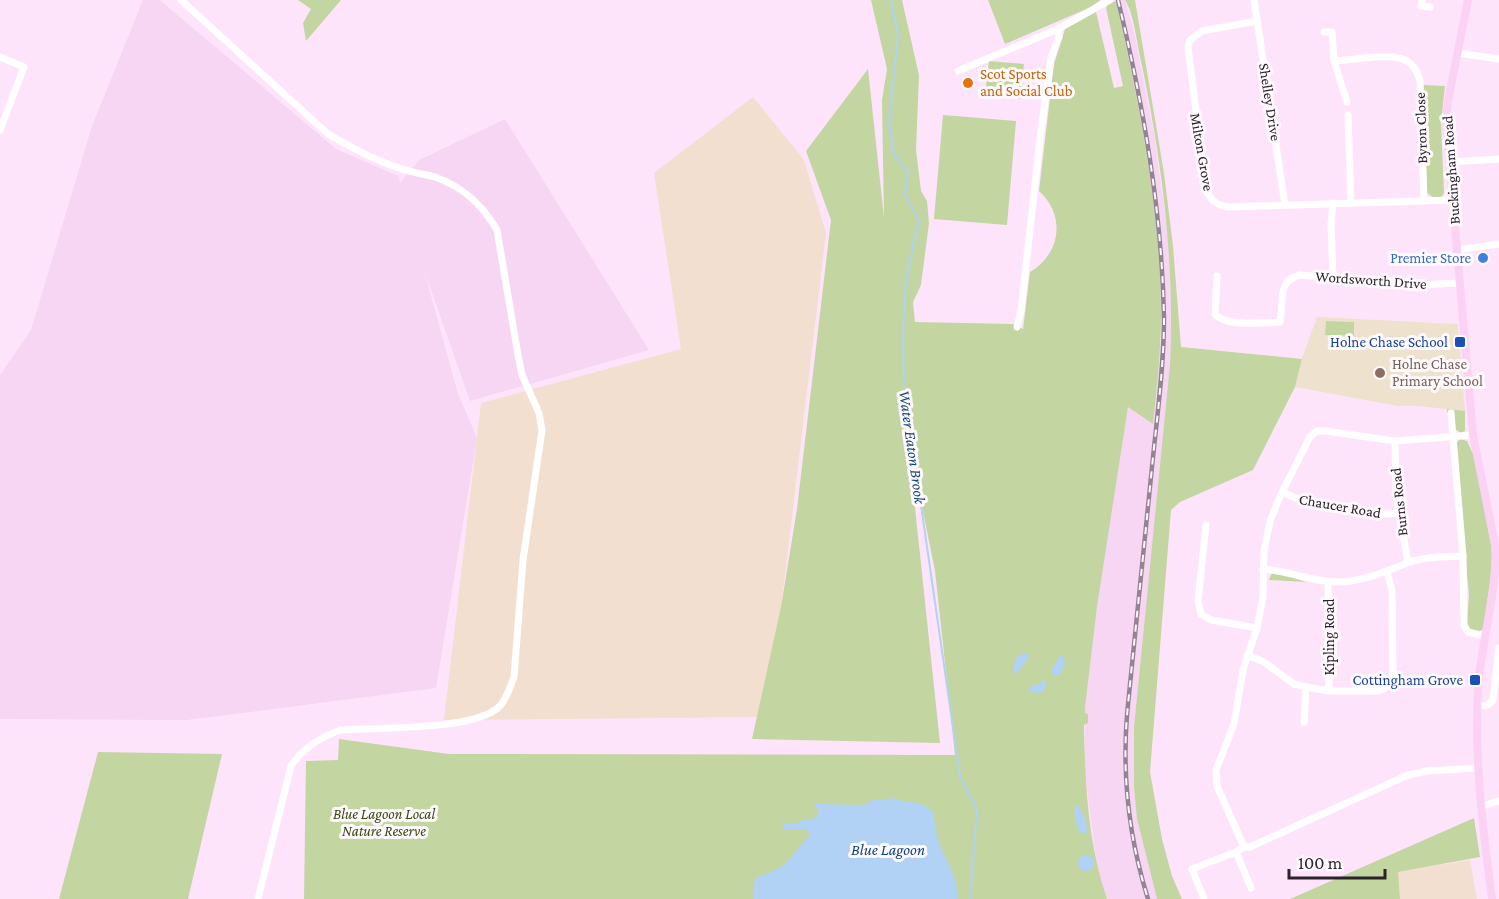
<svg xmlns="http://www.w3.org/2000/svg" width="1499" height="899" font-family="'Crimson Pro',serif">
<rect width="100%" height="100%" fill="#fee4fb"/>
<g fill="#f6d6f3">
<polygon points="143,0 160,0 336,149 398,176 400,183 419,160 505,119 649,350 470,401 424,270 458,394 477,438 436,688 187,720 0,719 0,375 31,330 92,126"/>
<polygon points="1125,0 1134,31 1154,134 1169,243 1172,307 1170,364 1134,727 1134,787 1137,819 1157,899 1107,899 1098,874 1085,772 1085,708 1097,607 1128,406 1153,423 1161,340 1160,278 1151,191 1132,68 1116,1"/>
</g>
<g fill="#f3dfd0">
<polygon points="753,97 804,160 826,233 768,717 444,720 481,403 681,349 654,173"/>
<polygon points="1470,860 1477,899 1400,899 1397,872"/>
</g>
<polygon fill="#eee2ce" points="1317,317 1458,324 1465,411 1418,406 1398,406 1295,387 1302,358"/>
<g fill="#c3d5a1">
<polygon points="298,0 341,0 306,41 303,23 311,9"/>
<path d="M871 0H902L919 75 916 150 921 191 927 201 929 223 921 285 913 302 915 322 1013 324 1023 329 1030 272C1061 254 1066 215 1039 191L1054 64 1065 29 1096 12 1114 88 1123 86 1106 8 1108 4 1116 1C1139 101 1161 212 1161 314 1161 351 1157 387 1153 424L1128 407 1097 607 1085 708V713L1088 714V723L1084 725C1085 783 1088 844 1107 899H304L306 761 338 760 339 739 449 754 955 755 935 571 907 432 940 743 752 739 781 607 797 509 831 220 806 151 868 69 884 218 882 100 887 69Z"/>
<polygon points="988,0 1100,0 1091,7 1005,44"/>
<path d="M1125 0H1135L1164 173 1173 246 1181 347 1302 359 1295 387 1253 470 1180 502 1171 510 1150 772 1162 839 1172 876 1182 899H1157L1137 819 1134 787V727L1170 364C1175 263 1162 161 1141 61 1137 44 1134 14 1125 0Z"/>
<polygon points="989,61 1024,64 1020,99 985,95"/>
<polygon points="1423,85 1445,86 1441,123 1444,193 1441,197 1433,197 1427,193"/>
<polygon points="943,115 1016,121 1007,225 934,219"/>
<polygon points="1326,321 1354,322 1354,336 1325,335"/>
<polygon points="1447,409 1465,411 1465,431 1461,433 1455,429 1453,413 1447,413"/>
<polygon points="1460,439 1467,441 1474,456 1491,545 1493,562 1483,629 1480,631 1471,630 1467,623 1469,595 1455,445"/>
<polygon points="1272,573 1282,574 1306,582 1269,580"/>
<polygon points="98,752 222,754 188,899 59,899"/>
<polygon points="1474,818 1480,857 1398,872 1400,899 1290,899"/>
</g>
<g fill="#b1d1f5">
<path d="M1024 653 1028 654 1029 656 1017 674 1014 671C1013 662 1015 656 1024 653Z"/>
<polygon points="1061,655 1065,660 1063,669 1059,675 1053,675 1051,669 1055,665 1059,656"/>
<polygon points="1043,680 1047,682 1044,690 1040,693 1030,692 1029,687 1039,684"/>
<path d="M893 798C907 804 921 799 933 812 935 820 935 828 937 836 942 858 960 875 957 899H753L755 878C763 876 783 867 788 861 796 852 802 843 810 835L807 830C800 827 793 831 784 830V824H795L803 820 816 818 819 811 816 808V804L864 805 875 799 883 800Z"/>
<path d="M1078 805 1086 820 1087 832 1085 834H1082C1075 826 1074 815 1075 805Z"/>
<circle cx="1086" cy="863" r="8"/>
</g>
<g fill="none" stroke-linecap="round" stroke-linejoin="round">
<polyline stroke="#b1d1f5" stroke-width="2" points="891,0 898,35 889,123 894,155 908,171 905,195 919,220 906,280 903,336 904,387 960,776 977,810 970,899"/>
<g stroke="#fff" stroke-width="7">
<path d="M181 0 328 134C350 147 374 160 399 168 410 172 423 174 435 177 463 187 482 204 497 230L518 355 522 375 539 413 542 430 523 560 514 677C510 687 507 698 500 706 476 731 377 727 341 730 320 737 303 748 291 766L258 899"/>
<polyline points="1254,0 1285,205"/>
<polyline points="1422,0 1421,6 1430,7"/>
<path d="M1257 21 1202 31 1190 40 1188 47 1206 189C1210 200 1216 205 1228 207L1452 200"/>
<polyline points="1324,32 1332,32 1334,61 1347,102"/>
<polyline points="1457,53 1499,59"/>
<polyline points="0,57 24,67 0,130"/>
<path d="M1334 61C1352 60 1393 52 1407 61 1415 66 1418 73 1420 81L1424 201"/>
<polyline points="958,71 1058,29 1110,0"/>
<polyline points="1348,115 1351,203"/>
<polyline points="1449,162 1499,159"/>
<polyline points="1333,203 1331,224 1333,277"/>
<polyline points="1457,250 1499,244"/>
<path d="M1217 276 1215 314C1225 327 1264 323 1280 322 1284 303 1276 281 1300 275L1419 285 1459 283"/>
<polyline points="1017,327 1021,311 1040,139 1051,58 1059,37 1058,29"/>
<polyline points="1451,413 1463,556 1464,626 1468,632 1485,636"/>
<polyline points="1473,435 1395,441 1325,431 1317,431 1310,437 1282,492 1270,521 1264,551 1263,597 1257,628 1243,670 1234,724 1216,770 1217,786 1244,847 1250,847 1408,775 1427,771 1478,768"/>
<polyline points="1395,441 1396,496 1408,562"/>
<path d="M1282 492C1312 507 1365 517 1399 513"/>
<polyline points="1206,525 1198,601 1201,614 1211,620 1257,628"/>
<path d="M1263 569C1290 571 1314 583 1341 582 1365 581 1385 571 1408 563 1426 556 1445 557 1463 556"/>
<polyline points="1328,582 1329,691"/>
<path d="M1247 655 1264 662 1294 684 1306 687 1329 691H1379C1388 688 1391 683 1393 674L1392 590 1387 572"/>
<polyline points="1477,706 1488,705 1493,700 1499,648"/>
<polyline points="1304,722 1306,687"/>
<polyline points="1482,806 1499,801"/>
<polyline points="1236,852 1251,888"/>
<polyline points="1204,899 1192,869 1236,852 1244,847"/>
</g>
<path stroke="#fbd1f4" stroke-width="8" d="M1468 0 1448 101 1446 123 1473 435 1495 544C1498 593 1481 640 1478 689 1474 759 1483 830 1492 899"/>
<g stroke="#948393" stroke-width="4.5">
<path id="rail" d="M1118 0C1143 104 1162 210 1164 318 1164 367 1157 417 1152 467 1144 549 1135 632 1127 715 1122 778 1129 838 1148 899"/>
</g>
<use href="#rail" stroke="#fef9fd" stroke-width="2" stroke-dasharray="7" stroke-linecap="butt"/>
</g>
<circle fill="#e8710a" stroke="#fef9fd" stroke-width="2" cx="968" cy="83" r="6"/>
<circle fill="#3f7fe0" stroke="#fef9fd" stroke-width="2" cx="1483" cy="258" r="6"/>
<g fill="#1a4fb4" stroke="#fef9fd" stroke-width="2">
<rect x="1454" y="336" width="12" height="12" rx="3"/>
<rect x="1469" y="674" width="12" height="12" rx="3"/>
</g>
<circle fill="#8d6e63" stroke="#fef9fd" stroke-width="2" cx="1380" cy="373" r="6"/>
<g text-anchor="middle" stroke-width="6" stroke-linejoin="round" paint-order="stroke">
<g font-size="15" fill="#c56008" stroke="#fef9fd" text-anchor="start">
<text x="980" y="79">Scot Sports<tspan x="980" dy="17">and Social Club</tspan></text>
</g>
<g font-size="15" fill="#2b222b" stroke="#fef9fd">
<text transform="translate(1270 102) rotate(81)" y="5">Shelley Drive</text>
<text transform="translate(1421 128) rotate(-92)" y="5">Byron Close</text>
<text transform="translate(1202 152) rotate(80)" y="5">Milton Grove</text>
<text transform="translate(1451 170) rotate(-94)" y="5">Buckingham Road</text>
<text transform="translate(1371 280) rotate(4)" y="5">Wordsworth Drive</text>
<text transform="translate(1399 502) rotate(-96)" y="5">Burns Road</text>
<text transform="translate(1340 506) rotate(10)" y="5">Chaucer Road</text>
<text transform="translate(1329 637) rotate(-90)" y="5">Kipling Road</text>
</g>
<g font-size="15" fill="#366cbe" stroke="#fef9fd" text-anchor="end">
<text x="1471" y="263">Premier Store</text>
</g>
<g font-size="15" fill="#164399" stroke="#fef9fd" text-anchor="end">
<text x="1448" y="347">Holne Chase School</text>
<text x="1463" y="685">Cottingham Grove</text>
</g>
<g font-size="15" fill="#785e54" stroke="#fef9fd" text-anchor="start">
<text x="1392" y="369">Holne Chase<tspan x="1392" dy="17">Primary School</tspan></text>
</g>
<g font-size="15" font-style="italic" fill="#37450f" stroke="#fef9fd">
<text x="384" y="819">Blue Lagoon Local<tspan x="384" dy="17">Nature Reserve</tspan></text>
</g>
<g font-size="16" font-style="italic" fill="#0f457a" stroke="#fef9fd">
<text transform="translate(913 447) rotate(82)" y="6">Water Eaton Brook</text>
<text x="888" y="855">Blue Lagoon</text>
</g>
</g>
<path d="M1289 869v9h96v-9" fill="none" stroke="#2b222b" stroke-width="3"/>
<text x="1298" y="869" font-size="18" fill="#2b222b" stroke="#fef9fd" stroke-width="4.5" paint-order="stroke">100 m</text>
</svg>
